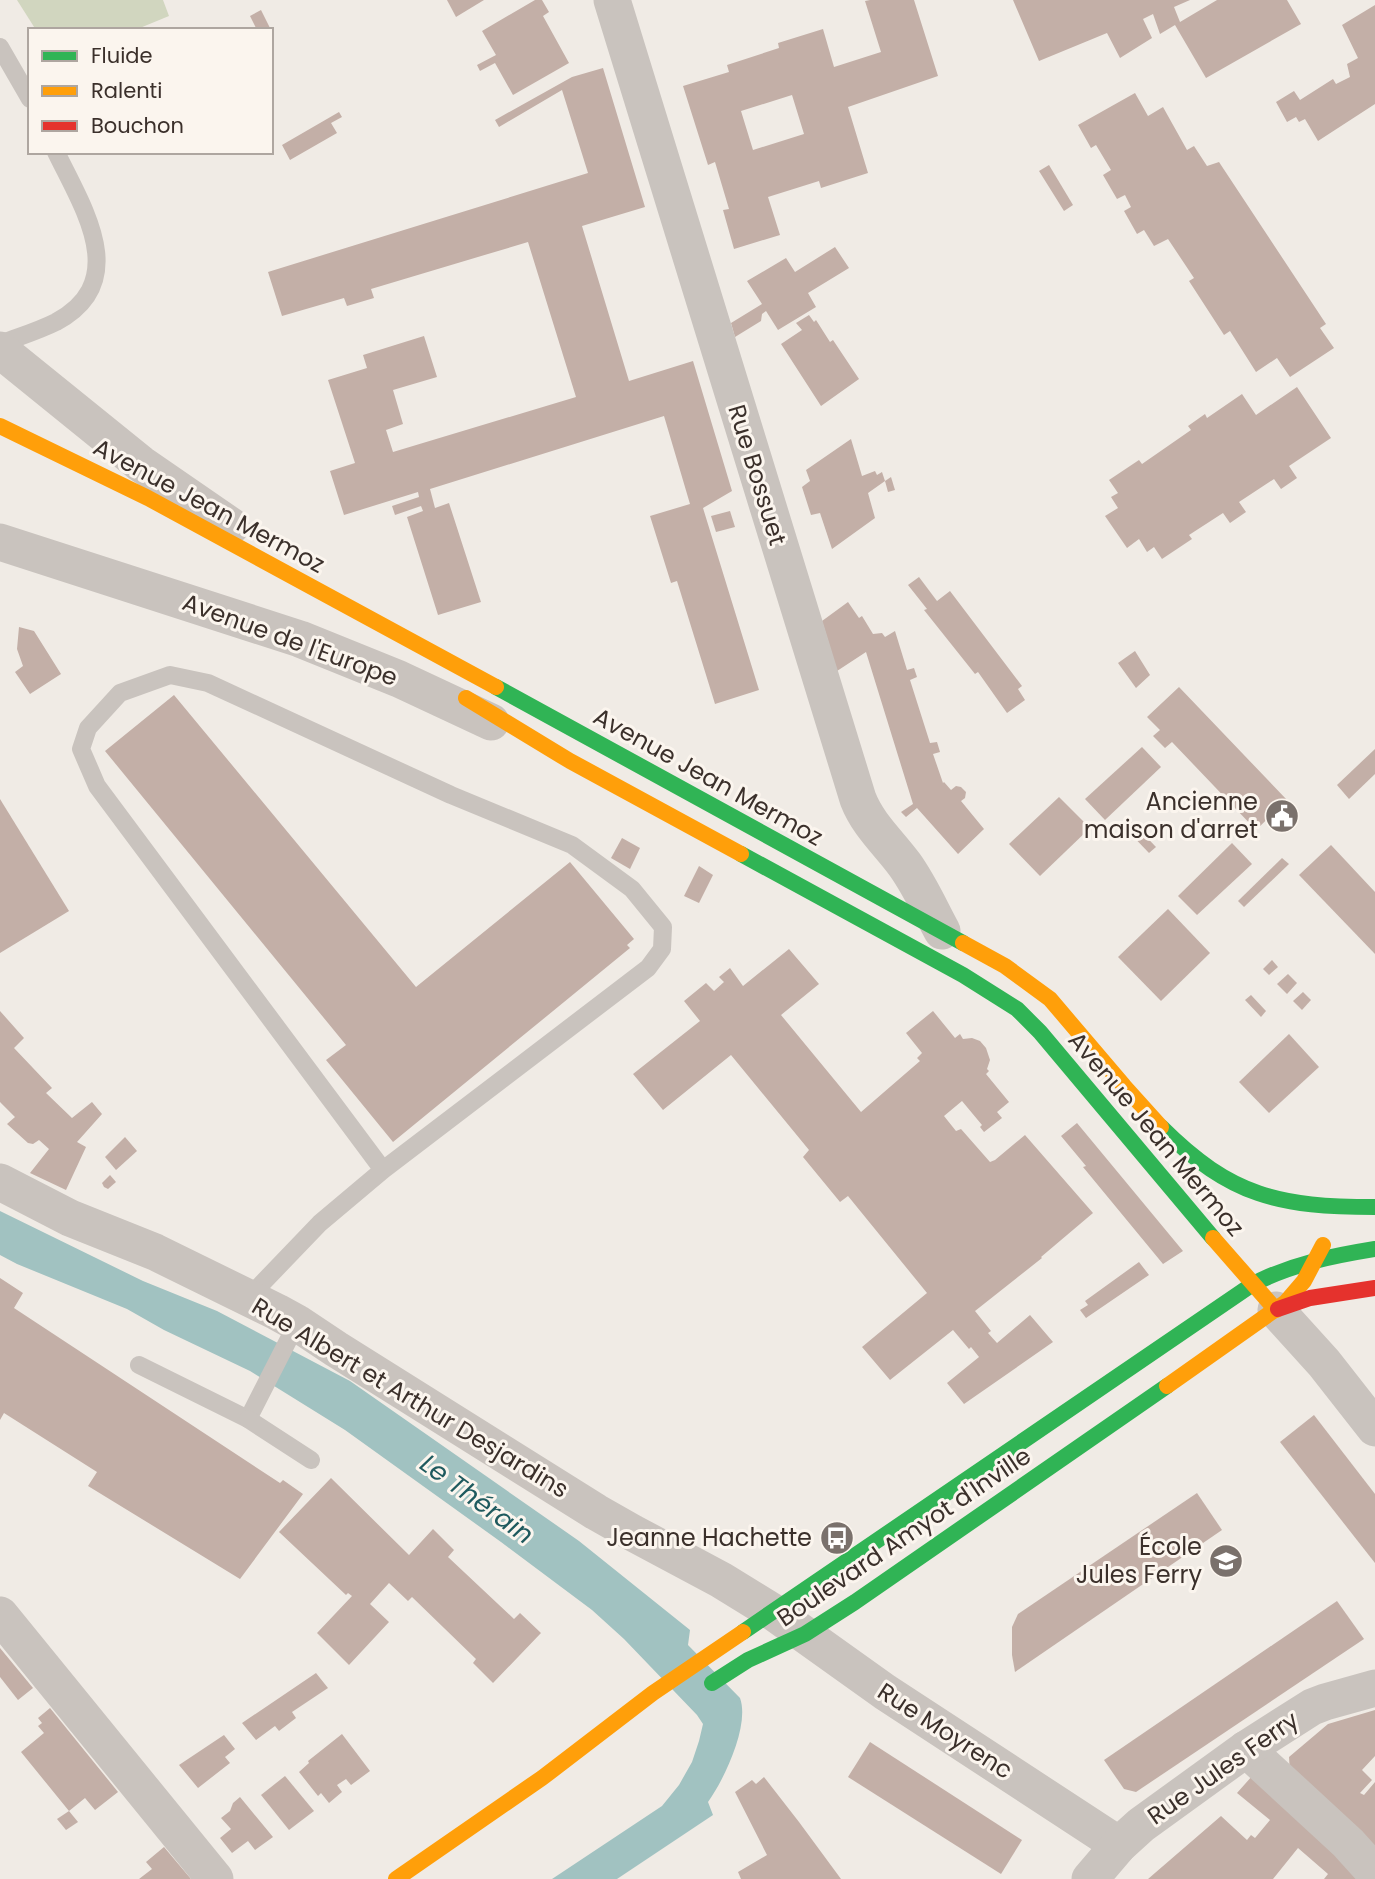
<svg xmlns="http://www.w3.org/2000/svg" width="1375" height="1879" font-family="Poppins,sans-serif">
<rect width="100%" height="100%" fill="#f0ebe5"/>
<polygon fill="#d1d6bf" points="17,0 163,0 169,16 135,30 36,30"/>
<path fill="#a1c2c1" d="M0 1211 143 1281 217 1311 350 1381 579 1541 690 1630 688 1645 740 1698C750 1725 724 1780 708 1802L713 1815 617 1879H552L662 1806 679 1785 692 1762 699 1741 703 1724 697 1715 624 1639 592 1610 501 1542 345 1430 250 1371 164 1330 127 1309 17 1264 0 1255Z"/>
<g fill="#c3afa7" fill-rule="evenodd">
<polygon points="447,0 484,0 456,17"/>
<polygon points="535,0 542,0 549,12 543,16 569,63 513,95 495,63 480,71 477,65 496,55 482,31"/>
<path d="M870 0H914L938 76 848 107 868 173 821 188 819 181 768 197 780 235 734 249 723 210 729 209 715 162 708 165 683 86 729 72 727 65 779 48 778 43 823 29 834 67 881 52 865 1ZM792 95 804 134 753 150 741 111Z"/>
<polygon points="1013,0 1190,0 1174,7 1180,22 1217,0 1287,0 1301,24 1206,78 1175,25 1160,34 1153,14 1143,19 1152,38 1120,58 1107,33 1039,61"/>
<polygon points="1375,5 1375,104 1318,141 1305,119 1299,122 1296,117 1287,122 1276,102 1294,91 1300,100 1333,79 1336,84 1350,77 1347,64 1358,58 1342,25"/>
<polygon points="261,10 271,30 257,30 250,16"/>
<polygon points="603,68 645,207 582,226 629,381 693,361 732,491 703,508 759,690 715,704 677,581 671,583 650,516 690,504 664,416 430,489 435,508 449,503 481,602 438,615 407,517 423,511 421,506 395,515 392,506 419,497 418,492 344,515 330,471 355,463 328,380 367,368 363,355 424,336 437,377 393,390 403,424 386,430 393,452 576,397 528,242 371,289 374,298 347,306 344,298 282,316 268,272 588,173 562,90 499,127 495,120 572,77"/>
<polygon points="1135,93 1148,116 1163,107 1187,150 1194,146 1207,166 1219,162 1326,324 1320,328 1334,348 1290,377 1277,358 1256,372 1230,331 1224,335 1189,281 1194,278 1168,239 1154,246 1144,230 1137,234 1124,211 1131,207 1125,195 1117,199 1103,175 1111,170 1096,145 1091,148 1078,125"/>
<polygon points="339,112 342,117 331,123 337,133 290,160 282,145"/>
<polygon points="1049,165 1073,205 1064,211 1039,171"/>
<polygon points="835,247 849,268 808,293 816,307 778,330 766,311 762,314 761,321 735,337 731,323 762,304 747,281 786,258 795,272"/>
<polygon points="809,315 814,322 816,320 830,342 833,340 859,379 821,406 781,344 802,330 796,323"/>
<polygon points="1297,387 1331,438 1289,466 1297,478 1281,489 1274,479 1239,502 1246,512 1230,523 1223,513 1189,535 1192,539 1162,559 1154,547 1147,552 1139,539 1127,548 1105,516 1118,508 1111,497 1118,493 1109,480 1139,460 1142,464 1191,430 1188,426 1205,414 1207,418 1242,394 1256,415"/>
<polygon points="851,439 862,476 875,471 877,475 882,472 885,481 868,493 875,518 832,549 820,513 811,515 802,487 810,481 806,470"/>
<polygon points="891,477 895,490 888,492 885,481"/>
<polygon points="730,511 735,527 716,532 711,516"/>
<polygon points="919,577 937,601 950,591 1022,686 1018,689 1025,700 1007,713 978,672 975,674 924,610 927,609 908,585"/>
<polygon points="848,602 859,618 862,616 873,634 882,633 885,637 895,631 907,670 914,668 917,677 910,680 930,743 937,742 940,752 933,754 943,783 944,782 951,790 956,786 961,787 966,792 965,798 961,801 984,829 958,854 917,808 906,817 901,812 913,804 866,652 837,671 822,621"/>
<polygon points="19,627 34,631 61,674 30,694 15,672 23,666 17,649"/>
<polygon points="1135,651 1150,675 1136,688 1118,663"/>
<polygon points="1179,687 1287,800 1256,830 1172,742 1165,748 1153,736 1160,730 1147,717"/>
<polygon points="174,695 416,987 570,862 634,939 627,945 630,948 393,1142 326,1060 346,1045 105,751"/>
<polygon points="1142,747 1161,767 1105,820 1085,799"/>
<polygon points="1375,749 1375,774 1349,799 1337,785"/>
<polygon points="1059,797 1090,828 1040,876 1009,844"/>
<polygon points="0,799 69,911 0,953"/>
<polygon points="1132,822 1156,847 1149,853 1125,828"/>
<polygon points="622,838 640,848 630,869 611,858"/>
<polygon points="1232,843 1252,864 1197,915 1178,896"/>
<polygon points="1331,845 1375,892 1375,954 1299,875"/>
<polygon points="1282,858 1289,864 1244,907 1238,901"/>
<polygon points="699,866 713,875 699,903 684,896"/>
<polygon points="1168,909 1210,953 1161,1001 1118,957"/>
<polygon points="789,949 819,984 781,1015 861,1112 920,1061 917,1058 922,1053 906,1033 933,1011 955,1038 960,1034 963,1039 972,1038 980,1041 986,1048 990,1060 987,1069 989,1071 986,1074 1009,1102 997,1112 1002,1118 984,1132 980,1127 982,1125 962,1101 944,1116 956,1131 961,1129 990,1162 995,1160 1025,1135 1093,1213 1041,1257 1042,1258 975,1311 991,1331 988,1333 997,1343 1030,1315 1053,1342 964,1404 947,1383 979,1357 971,1347 969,1349 953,1330 890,1380 862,1347 927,1293 848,1196 840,1202 803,1157 809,1150 731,1055 663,1110 633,1074 700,1021 684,1001 706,983 714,991 724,982 719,977 730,968 743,986"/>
<polygon points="1272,960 1278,967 1269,975 1263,969"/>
<polygon points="1288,974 1297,983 1287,994 1277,984"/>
<polygon points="1303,992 1311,1000 1302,1010 1293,1001"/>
<polygon points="1251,995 1266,1011 1261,1017 1245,1000"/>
<polygon points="0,1011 24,1038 14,1048 52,1088 46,1093 72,1118 92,1102 102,1114 77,1142 86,1147 66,1190 30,1173 49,1149 39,1140 33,1144 28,1143 7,1124 15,1117 0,1102"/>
<polygon points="1289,1034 1319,1067 1269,1113 1239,1082"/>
<polygon points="1077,1123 1183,1251 1163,1264 1083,1167 1086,1166 1061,1136"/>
<polygon points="125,1137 137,1151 116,1170 105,1157"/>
<polygon points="110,1175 116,1182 108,1189 104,1187 102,1183"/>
<polygon points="1139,1262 1149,1275 1086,1318 1080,1310 1088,1305 1085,1301"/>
<polygon points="0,1278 23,1293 14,1308 280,1483 283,1480 303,1494 240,1579 88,1486 97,1472 4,1413 0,1420"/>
<polygon points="1314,1415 1375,1494 1375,1563 1280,1442"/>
<polygon points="331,1478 409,1555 433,1529 454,1550 448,1557 514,1619 520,1613 541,1633 493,1683 473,1663 476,1659 412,1597 408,1601 389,1583 370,1604 389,1622 349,1665 317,1633 352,1596 348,1593 346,1595 279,1532"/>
<polygon points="1197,1493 1222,1530 1015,1672 1012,1655 1012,1627 1018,1614"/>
<polygon points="1337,1601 1364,1639 1136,1792 1124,1789 1104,1760"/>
<polygon points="0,1648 33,1688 18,1700 0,1677"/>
<polygon points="316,1673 328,1688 292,1712 296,1718 279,1731 275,1726 256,1740 242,1723"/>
<polygon points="50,1708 118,1792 95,1810 85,1798 69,1811 21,1752 44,1733 38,1726 42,1723 38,1718"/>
<polygon points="1375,1710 1375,1756 1362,1770 1372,1780 1360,1793 1364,1795 1375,1782 1375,1859 1290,1773 1289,1757 1328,1724"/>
<polygon points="342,1734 370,1771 351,1785 346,1779 337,1785 342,1792 329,1803 321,1793 318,1796 299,1772 309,1763 308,1761"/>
<polygon points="224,1735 235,1749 225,1757 230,1763 198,1788 179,1765"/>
<polygon points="870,1742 1022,1840 1001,1874 848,1777"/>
<polygon points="1253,1775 1360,1879 1324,1879 1328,1874 1298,1848 1273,1879 1148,1879 1221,1816 1247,1840 1251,1835 1255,1838 1270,1820 1237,1793"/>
<polygon points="285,1776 314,1811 289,1830 261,1795"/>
<polygon points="764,1777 799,1822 841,1879 741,1879 738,1872 767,1855 735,1792 752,1780 756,1784"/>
<polygon points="240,1797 273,1837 255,1850 248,1841 232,1853 220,1838 231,1829 221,1818 230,1811 233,1803"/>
<polygon points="69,1811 78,1822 66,1830 57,1819"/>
<polygon points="164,1847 191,1879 139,1879 152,1869 146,1862"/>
</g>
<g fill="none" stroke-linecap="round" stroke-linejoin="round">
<g stroke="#c9c3be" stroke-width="18">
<polyline points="0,47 30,99"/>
<path d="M0 344C18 337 38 331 56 322 132 281 83 208 56 152"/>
<polyline points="248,1298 320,1223 383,1170 648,968 662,949 663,927 632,889 572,845 451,795 208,683 170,675 120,693 88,728 81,749 97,786 383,1170"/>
<polyline points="139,1365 248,1419 297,1323"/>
<polyline points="248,1419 311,1460"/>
</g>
<g stroke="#c9c3be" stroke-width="37">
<path d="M612 0 858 799C868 825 889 843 905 865 920 886 930 909 942 931"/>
<polyline points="0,350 141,464 231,526"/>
<polyline points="0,542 300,639 399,679 491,722"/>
<polyline points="0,1182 70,1218 155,1252 277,1312 297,1323 336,1349 596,1512 633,1533 721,1580 773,1612 885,1692 1119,1845"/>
<polyline points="1276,1310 1324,1363 1375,1428"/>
<polyline points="0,1615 215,1879"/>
<polyline points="1246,1749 1348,1843 1375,1873"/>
<polyline points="1090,1879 1119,1845 1141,1825 1246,1749 1312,1707 1325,1702 1375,1688"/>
</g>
<g stroke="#30b455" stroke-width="16">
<polyline points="496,687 963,943"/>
<polyline points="741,854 963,975 1017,1009 1040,1032 1213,1238"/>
<path d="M1161 1127C1231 1197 1280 1207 1375 1207"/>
<path d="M743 1632 1253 1284C1292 1264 1332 1256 1375 1249"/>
<polyline points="712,1683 748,1660 805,1634 855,1602 1167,1386"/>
</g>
<g stroke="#ff9f0a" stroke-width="16">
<polyline points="0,426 148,498 496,687"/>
<polyline points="466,698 570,761 741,854"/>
<polyline points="963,943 1005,966 1050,999 1124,1086 1161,1127"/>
<polyline points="1213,1238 1276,1310"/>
<polyline points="1167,1386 1286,1302 1304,1281 1323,1245"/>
<polyline points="396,1879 542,1778 653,1693 743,1632"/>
</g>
<polyline stroke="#e5322d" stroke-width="16" points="1278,1309 1310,1298 1375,1288"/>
</g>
<defs>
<g id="civic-disc" transform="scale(1.75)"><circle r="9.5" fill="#7a716c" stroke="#fbf5ee"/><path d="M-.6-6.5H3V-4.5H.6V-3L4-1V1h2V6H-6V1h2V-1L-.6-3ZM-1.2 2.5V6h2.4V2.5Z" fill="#fff"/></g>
<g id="bus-disc" transform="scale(1.75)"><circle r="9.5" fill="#7a716c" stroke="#fbf5ee"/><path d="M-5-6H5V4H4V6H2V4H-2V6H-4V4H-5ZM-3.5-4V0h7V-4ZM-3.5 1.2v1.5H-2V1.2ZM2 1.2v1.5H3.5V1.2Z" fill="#fff"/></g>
<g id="school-disc" transform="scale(1.75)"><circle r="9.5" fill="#7a716c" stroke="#fbf5ee"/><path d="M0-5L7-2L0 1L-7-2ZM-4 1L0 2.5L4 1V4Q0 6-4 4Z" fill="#fff"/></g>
</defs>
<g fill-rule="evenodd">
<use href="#civic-disc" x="1282" y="816"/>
<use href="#bus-disc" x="837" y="1538"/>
<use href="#school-disc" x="1226" y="1561"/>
</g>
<g text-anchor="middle" stroke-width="6" stroke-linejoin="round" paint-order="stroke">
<g font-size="24" fill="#3b302b" stroke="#fbf5ee">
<text transform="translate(757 475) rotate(73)" y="8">Rue Bossuet</text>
<text transform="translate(209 506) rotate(28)" y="8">Avenue Jean Mermoz</text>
<text transform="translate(290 640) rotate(20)" y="8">Avenue de l'Europe</text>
<text transform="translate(708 777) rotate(29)" y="8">Avenue Jean Mermoz</text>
<text transform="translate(1156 1134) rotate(50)" y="8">Avenue Jean Mermoz</text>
<text transform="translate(410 1398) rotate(31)" y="8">Rue Albert et Arthur Desjardins</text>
<text transform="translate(904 1537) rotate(-34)" y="8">Boulevard Amyot d'Inville</text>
<text transform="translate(945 1731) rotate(33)" y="8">Rue Moyrenc</text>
<text transform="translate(1223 1768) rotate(-35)" y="8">Rue Jules Ferry</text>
</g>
<g font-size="24" fill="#3b302b" stroke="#fbf5ee" text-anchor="end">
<text x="1258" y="810">Ancienne<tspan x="1258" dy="28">maison d'arret</tspan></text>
<text x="812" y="1546">Jeanne Hachette</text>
<text x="1202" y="1555">École<tspan x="1202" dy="28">Jules Ferry</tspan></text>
</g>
<g font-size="26" font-style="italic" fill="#1f5a5e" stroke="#fbf5ee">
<text transform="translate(477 1499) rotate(36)" y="9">Le Thérain</text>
</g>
</g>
<rect x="28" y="28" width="245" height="126" fill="#fbf5ee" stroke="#aea6a0" stroke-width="2"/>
<rect x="42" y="51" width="35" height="10" fill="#30b455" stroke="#aea6a0" stroke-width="2"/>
<text x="91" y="63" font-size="21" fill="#3b302b">Fluide</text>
<rect x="42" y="86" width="35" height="10" fill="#ff9f0a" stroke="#aea6a0" stroke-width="2"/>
<text x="91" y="98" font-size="21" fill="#3b302b">Ralenti</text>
<rect x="42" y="121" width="35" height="10" fill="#e5322d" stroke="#aea6a0" stroke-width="2"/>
<text x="91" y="133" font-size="21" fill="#3b302b">Bouchon</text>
</svg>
